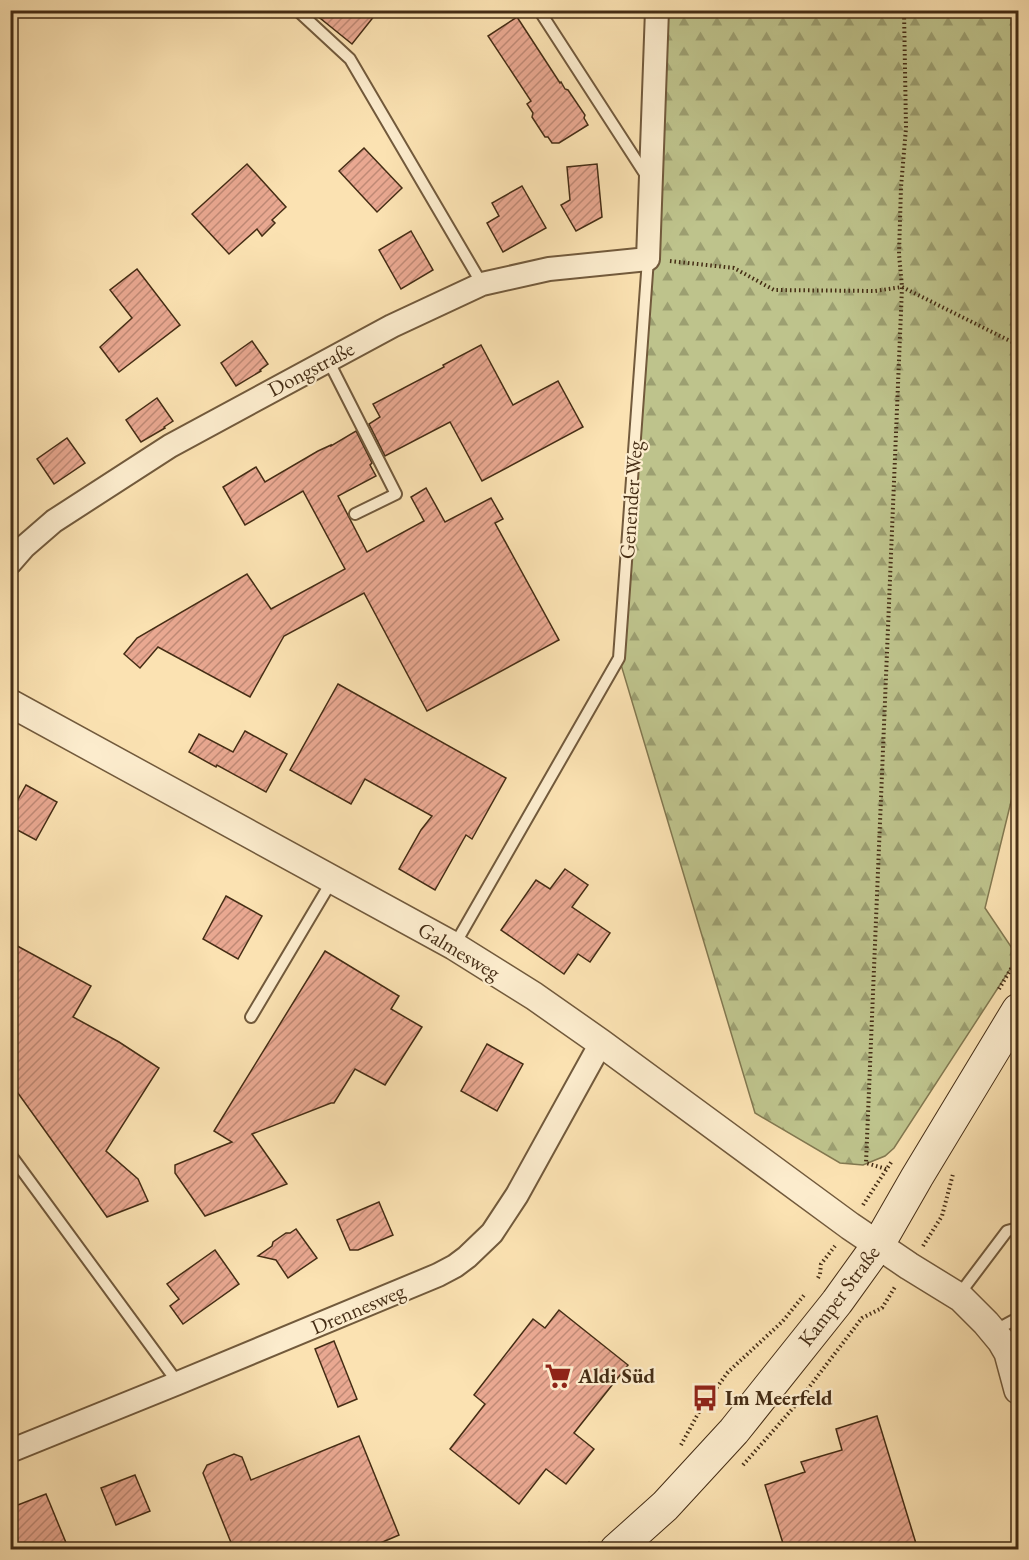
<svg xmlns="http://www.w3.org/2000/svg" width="1029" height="1560" font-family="'EB Garamond',serif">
<defs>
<pattern id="forest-firs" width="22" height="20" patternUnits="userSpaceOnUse" patternTransform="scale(1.5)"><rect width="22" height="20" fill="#bec38c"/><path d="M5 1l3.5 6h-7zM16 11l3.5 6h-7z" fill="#9c9f71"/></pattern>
<pattern id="building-hatch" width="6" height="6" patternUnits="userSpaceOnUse" patternTransform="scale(1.5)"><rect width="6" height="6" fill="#e9a891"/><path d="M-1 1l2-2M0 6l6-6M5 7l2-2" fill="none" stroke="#bf8975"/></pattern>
</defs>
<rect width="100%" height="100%" fill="#fbe2b2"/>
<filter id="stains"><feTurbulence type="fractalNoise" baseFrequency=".00333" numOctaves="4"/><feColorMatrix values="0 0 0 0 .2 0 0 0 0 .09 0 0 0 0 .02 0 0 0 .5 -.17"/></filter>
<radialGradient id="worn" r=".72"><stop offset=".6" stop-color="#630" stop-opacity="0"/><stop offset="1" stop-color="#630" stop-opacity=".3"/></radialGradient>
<polygon fill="url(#forest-firs)" stroke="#827850" stroke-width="1.5" points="657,11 1018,11 1018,773 985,908 1018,957 894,1148 885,1156 863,1165 840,1163 755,1113 619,658 651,184"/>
<g fill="url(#building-hatch)" stroke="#452d15" stroke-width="1.5">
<polygon points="310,10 379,10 352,44"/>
<polygon points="517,17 560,83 561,82 565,89 568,90 585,115 584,118 588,125 559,143 552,143 548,137 545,137 532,117 533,113 527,104 531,101 488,36"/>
<polygon points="364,148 402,188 377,212 339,171"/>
<polygon points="247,164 286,207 272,220 275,223 262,236 257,229 229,254 192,214"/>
<polygon points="597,164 602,217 576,231 561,205 570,200 567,167"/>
<polygon points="522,186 546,228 503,252 487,223 499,216 492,203"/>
<polygon points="411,231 433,270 401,289 379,250"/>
<polygon points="137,269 180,325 119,372 100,347 132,318 110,290"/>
<polygon points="252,341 268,364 260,370 261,371 236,386 221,363"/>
<polygon points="481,345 513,405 558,381 583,427 482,481 450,422 385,456 369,424 380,417 373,404 444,367 443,365"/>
<polygon points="157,398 173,421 164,427 165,428 141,442 126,420"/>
<polygon points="356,431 372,463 370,465 376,476 338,496 367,552 424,521 411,497 426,488 445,522 491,498 503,519 495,523 559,640 427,711 364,593 284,636 250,697 158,647 140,668 124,654 137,638 247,574 271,609 345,569 303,491 245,525 223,487 256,467 265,482 318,451 331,445 331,446"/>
<polygon points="67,438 85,463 54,484 37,459"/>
<polygon points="338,684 506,778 472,839 466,835 435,890 399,869 421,830 432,816 365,779 351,804 290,770"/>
<polygon points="245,731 287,754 266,792 217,765 216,767 189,752 199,734 233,752"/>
<polygon points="26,785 57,802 36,840 10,826 10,814"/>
<polygon points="565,869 588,885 572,907 610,933 590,962 578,954 564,974 501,930 536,880 550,889"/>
<polygon points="226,896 262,916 238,959 203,939"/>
<polygon points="10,942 91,986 73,1017 119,1042 159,1068 106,1151 138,1179 148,1201 107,1217 10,1082"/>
<polygon points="325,951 399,996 391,1009 422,1027 385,1085 355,1069 334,1103 331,1103 252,1134 287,1184 205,1216 175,1173 175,1165 232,1142 214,1131"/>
<polygon points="487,1044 523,1064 497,1111 461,1091"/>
<polygon points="379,1202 393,1235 358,1250 350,1250 337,1220"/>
<polygon points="296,1229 317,1258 288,1278 276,1260 258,1256 272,1246 273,1242 286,1233 290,1233"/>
<polygon points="215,1250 239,1284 183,1324 170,1306 179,1299 167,1284"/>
<polygon points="559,1310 628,1365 574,1433 594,1449 566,1484 546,1469 519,1504 450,1449 485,1404 474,1395 533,1319 545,1328"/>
<polygon points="334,1341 357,1399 338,1407 315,1349"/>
<polygon points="877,1416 918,1550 785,1550 765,1485 805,1472 801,1462 842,1450 836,1429"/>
<polygon points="359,1436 399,1535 364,1550 234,1550 203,1473 207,1465 234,1454 242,1457 251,1480"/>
<polygon points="135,1475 150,1511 116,1525 101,1488"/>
<polygon points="46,1494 69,1550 10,1550 10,1508"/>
</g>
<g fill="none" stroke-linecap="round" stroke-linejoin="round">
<g stroke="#725a3c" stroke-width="14">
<g id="service">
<polyline points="297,10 350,59 482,284"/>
<polyline points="539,10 647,177"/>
<polyline points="328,360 396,494 355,514"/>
<polyline points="454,946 619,658 648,259"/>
<polyline points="251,1017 333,879"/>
<polyline points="10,1154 178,1383"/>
<polyline points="958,1296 1007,1231 1018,1228"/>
<polyline points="994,1331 1018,1318"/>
</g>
</g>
<g stroke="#725a3c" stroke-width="26">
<g id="minor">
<polyline points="10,563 24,547 54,521 170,446 392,326 482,284 549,269 648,259 657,10"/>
<polyline points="10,1451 178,1383 438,1275 455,1266 467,1257 492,1233 517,1195 601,1043"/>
</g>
</g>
<g stroke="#725a3c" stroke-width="30">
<polyline id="tertiary" points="10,703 454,946 534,996 601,1043 850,1226 909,1266 961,1298 986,1323 1001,1341 1008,1353 1018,1390"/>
</g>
<g stroke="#452d15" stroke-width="34">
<polyline id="secondary" points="616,1550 665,1506 734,1431 837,1302 878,1245 917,1177 1018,1010"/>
</g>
<g stroke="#452d15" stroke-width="4" stroke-dasharray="1.5 3" stroke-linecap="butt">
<polyline points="670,261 734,268 774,290 875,291 902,287 1018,345"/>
<polyline points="999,989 1018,957"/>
<polyline points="886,1169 866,1163 902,287 899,254 901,187 906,128 904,10"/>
<polyline points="863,1205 892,1161"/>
<polyline points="923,1246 942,1216 953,1174"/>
<polyline points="818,1278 820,1274 821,1264 835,1246"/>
<polyline points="681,1445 699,1412 728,1372 782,1322 805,1294"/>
<polyline points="743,1465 794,1407 862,1318 882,1308 895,1287"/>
<polyline points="583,1550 591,1542"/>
</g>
<use href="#service" stroke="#fceccd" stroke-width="10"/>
<use href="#minor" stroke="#fceccd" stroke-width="22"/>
<use href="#tertiary" stroke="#fceccd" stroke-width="27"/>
<use href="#secondary" stroke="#fceccd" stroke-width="32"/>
</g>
<defs>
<g id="supermarket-bare" transform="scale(2.07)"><path d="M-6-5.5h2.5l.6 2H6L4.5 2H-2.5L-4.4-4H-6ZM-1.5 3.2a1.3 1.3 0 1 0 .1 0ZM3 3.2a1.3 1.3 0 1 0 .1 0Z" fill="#8f2418" stroke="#fceccd" stroke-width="2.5" paint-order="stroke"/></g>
<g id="bus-bare" transform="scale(2.07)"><path d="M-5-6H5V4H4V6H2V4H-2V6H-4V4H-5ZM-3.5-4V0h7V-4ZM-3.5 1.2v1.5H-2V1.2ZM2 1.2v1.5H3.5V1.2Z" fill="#8f2418" stroke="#fceccd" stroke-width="2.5" paint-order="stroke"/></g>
</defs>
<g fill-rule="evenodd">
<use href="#supermarket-bare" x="558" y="1376"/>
<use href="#bus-bare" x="705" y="1398"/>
</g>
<g text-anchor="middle" stroke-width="4.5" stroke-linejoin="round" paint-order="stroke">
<g font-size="21" fill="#452d15" stroke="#fceccd">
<text transform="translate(311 369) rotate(-28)" y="7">Dongstraße</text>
<text transform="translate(631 500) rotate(-86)" y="7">Genender Weg</text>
<text transform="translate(459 951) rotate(31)" y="7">Galmesweg</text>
<text transform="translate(839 1296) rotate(-53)" y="7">Kamper Straße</text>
<text transform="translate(358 1309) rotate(-23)" y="7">Drennesweg</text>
</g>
<g font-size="21" font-weight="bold" fill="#452d15" stroke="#fceccd" text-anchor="start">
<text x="578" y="1383">Aldi Süd</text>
<text x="725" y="1405">Im Meerfeld</text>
</g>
</g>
<rect width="1029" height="1560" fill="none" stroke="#fbe2b2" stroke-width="36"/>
<rect x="12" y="12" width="1005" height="1536" fill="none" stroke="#452d15" stroke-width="3"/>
<rect x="18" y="18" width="993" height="1524" fill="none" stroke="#452d15" stroke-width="1.5"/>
<rect width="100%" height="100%" filter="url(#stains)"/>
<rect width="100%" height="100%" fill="url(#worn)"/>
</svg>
